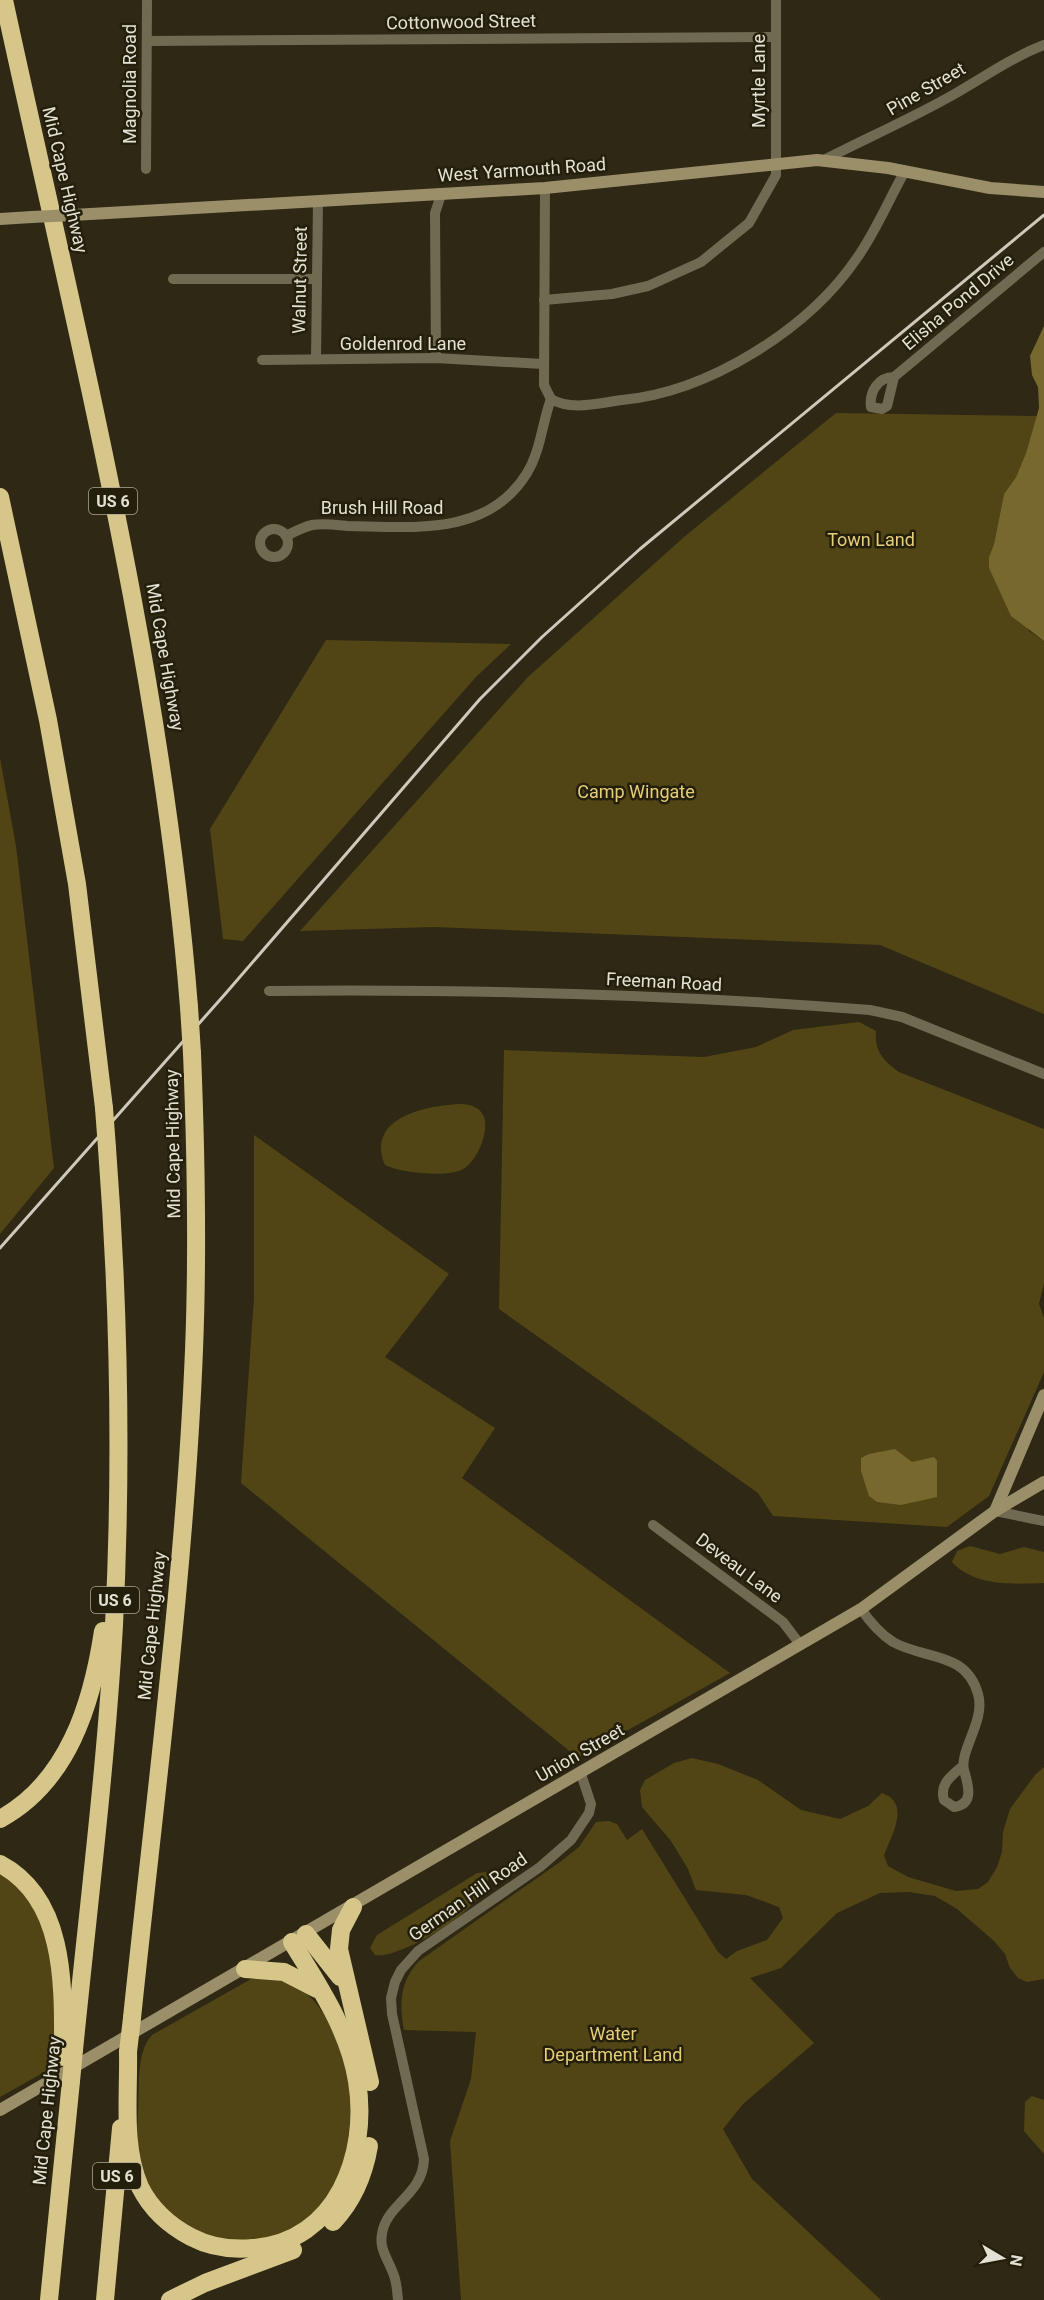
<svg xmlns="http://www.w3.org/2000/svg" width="1044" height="2300" font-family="Roboto,sans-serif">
<rect width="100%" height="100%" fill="#2e2815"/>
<g fill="#524515">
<polygon points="836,413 1037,416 1026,453 1016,477 1004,494 994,544 989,557 989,568 1029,631 1044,641 1044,1014 880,945 434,927 300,931 528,677 684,537"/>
<polygon points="326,640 511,644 476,677 243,941 223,939 210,829"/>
<polygon points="0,758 16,846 54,1168 0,1234"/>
<path d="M859 1022 876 1031C874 1051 884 1061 899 1072L1044 1129V1283L1039 1304 1044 1318V1372L989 1496 947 1527 773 1516 758 1493 499 1309 504 1050 704 1057 756 1047 793 1030Z"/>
<path d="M463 1104C471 1105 479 1107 483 1115 491 1129 477 1162 463 1169 447 1178 401 1173 385 1165 365 1116 429 1105 463 1104Z"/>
<polygon points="254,1135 449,1274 385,1357 495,1428 462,1478 730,1673 578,1758 241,1483 254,1298"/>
<path d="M970 1546 1000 1554 1024 1547 1044 1552V1583C1013 1584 975 1587 952 1562L957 1551Z"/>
<path d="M692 1758 718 1764 758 1780 801 1810 840 1819 868 1806 882 1793C911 1803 892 1834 884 1855L888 1866 908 1877 956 1891 978 1889 988 1882 997 1867 1002 1852 1003 1832 1010 1809 1035 1775 1044 1767V1979L1027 1982 1018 1978 1010 1968 1005 1954 994 1941 957 1909 935 1896 909 1892 880 1893 837 1913 781 1968 750 1978 814 2043 743 2104 723 2129 752 2179 881 2300H461L450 2141 471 2079 476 2032 404 2030C399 2002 400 1982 419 1961L560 1862 579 1847 596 1822 609 1821 617 1824 627 1840 642 1829 718 1952 726 1959 737 1951 767 1940 783 1918 779 1907 746 1895 696 1890 688 1869 671 1841 642 1807 640 1790 645 1780 674 1763Z"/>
<path d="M0 1871C7 1876 17 1881 22 1887 61 1938 56 2004 57 2065L0 2097Z"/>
<path d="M477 1873 488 1872C497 1902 401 1960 375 1955L370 1948 377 1935Z"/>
<path d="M264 1976C312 1981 328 2016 343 2058 353 2084 352 2111 348 2138 345 2161 338 2188 322 2205 267 2269 172 2247 142 2171 135 2153 137 2133 138 2113 140 2089 135 2053 152 2035L251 1979Z"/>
<polygon points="1032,2096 1044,2100 1044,2154 1024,2131 1025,2102"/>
</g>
<g fill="#77682d">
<polygon points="1044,326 1044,641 1011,616 989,568 989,557 994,544 1004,494 1016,477 1026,453 1039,408 1038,387 1032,375 1030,356"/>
<polygon points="895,1449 912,1462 934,1457 937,1461 937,1497 901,1505 877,1502 869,1496 861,1471 861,1458 869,1454"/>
</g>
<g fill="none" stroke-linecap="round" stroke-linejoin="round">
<g stroke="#716a53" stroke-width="10">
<polyline points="147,41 775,37"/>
<path d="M824 160C867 138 910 119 951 96 983 78 1010 58 1044 45"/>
<polyline points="146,169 147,0"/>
<path d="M545 188 544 385 551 399C571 411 599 403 622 400 708 392 808 330 857 258 877 229 888 201 905 171"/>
<polyline points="173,279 316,279"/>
<polyline points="544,300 612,294 648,286 701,262 749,223 776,175 776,0"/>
<polyline points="436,358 435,213 441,195"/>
<polyline points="316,359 318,201"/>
<polyline points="262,360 436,358 543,364"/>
<path d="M894 377 887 406 882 409 871 407C869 392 878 377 894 377L1044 252"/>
<circle cx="274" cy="543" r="14"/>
<path d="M286 536C294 532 303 527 312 525 323 523 337 525 348 526 412 527 488 537 527 473 541 450 542 423 551 399"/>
<path d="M269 991C470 989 670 994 870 1010L902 1017 1044 1074"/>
<polyline points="995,1511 1044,1521"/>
<polyline points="653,1525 783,1622 799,1643"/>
<path d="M861 1609C870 1622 879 1633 893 1642 925 1660 966 1651 978 1694 986 1720 959 1751 964 1770 968 1785 975 1804 954 1807L944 1800C939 1784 952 1775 963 1766"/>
<path d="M398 2300C397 2291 397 2282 393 2273 388 2259 379 2249 382 2234 386 2204 423 2195 424 2159L392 2014 391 1998 395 1982 401 1970 418 1951 540 1867 571 1840 589 1813 591 1804 581 1774"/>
</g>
<g stroke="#9a8f69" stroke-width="12">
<polyline points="73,215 545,188 817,160 888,168 990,188 1044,192"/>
<polyline points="0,219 32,217"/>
<polyline points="995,1511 1044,1395"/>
<polyline points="0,2110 861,1609 995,1511 1044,1482"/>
</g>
<g stroke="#d6c68a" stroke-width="18">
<path d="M4 0C76 333 162 666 189 1007"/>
<polyline points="0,497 48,720 77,884 104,1108"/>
<path d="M0 1819C68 1782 92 1704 103 1631"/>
<path d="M0 1864C68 1900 63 1991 63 2057"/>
<polyline points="353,1907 341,1930 339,1949 370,2082"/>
<polyline points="306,1934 340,1977"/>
<polyline points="245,1969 284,1972 317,1989"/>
<path d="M132 2018C155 1796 185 1573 194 1350 198 1251 196 1152 192 1053"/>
<path d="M74 2050C88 1909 106 1767 114 1625 122 1466 119 1306 107 1148"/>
<path d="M128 2052C129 2094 122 2147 140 2187 151 2209 170 2226 191 2237 210 2247 232 2250 253 2248 337 2242 369 2154 357 2081 349 2030 318 1985 292 1942"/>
<path d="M333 2222C354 2200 364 2175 369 2146"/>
<polyline points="49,2300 71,2081"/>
<polyline points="105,2300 121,2128"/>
<polyline points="170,2300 205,2283 293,2250"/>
</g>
<polyline stroke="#cdcabc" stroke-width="3" points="0,1248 226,993 480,699 542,637 640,549 1044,215"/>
<polyline stroke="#9a8f69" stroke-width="12" points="32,217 73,215"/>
<g stroke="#d6c68a" stroke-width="18">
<polyline points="189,1007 192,1053"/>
<polyline points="104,1108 107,1148"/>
<polyline points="128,2052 132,2018"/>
<polyline points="71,2081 74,2050"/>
</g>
</g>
<g text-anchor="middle" stroke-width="5" stroke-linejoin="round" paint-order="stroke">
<g fill="#241f0b" stroke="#aaa798" stroke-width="1.5">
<rect x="89" y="488" width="48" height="26" rx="4.5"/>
<rect x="91" y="1587" width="48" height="26" rx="4.5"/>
<rect x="93" y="2163" width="48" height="26" rx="4.5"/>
</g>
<g font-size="16" font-weight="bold" fill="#e4e1d4">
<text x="113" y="507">US 6</text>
<text x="115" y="1606">US 6</text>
<text x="117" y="2182">US 6</text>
</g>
<g font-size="18" fill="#e4e1d4" stroke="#241f0b">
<text transform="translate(461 22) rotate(-1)" y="6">Cottonwood Street</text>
<text transform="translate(759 81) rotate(-90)" y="6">Myrtle Lane</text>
<text transform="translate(130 84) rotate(-90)" y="6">Magnolia Road</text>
<text transform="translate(926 89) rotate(-30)" y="6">Pine Street</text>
<text transform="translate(522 170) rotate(-4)" y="6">West Yarmouth Road</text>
<text transform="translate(65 180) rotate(77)" y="6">Mid Cape Highway</text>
<text transform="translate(300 280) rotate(-89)" y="6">Walnut Street</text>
<text transform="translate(958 302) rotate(-40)" y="6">Elisha Pond Drive</text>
<text x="403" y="350">Goldenrod Lane</text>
<text x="382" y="514">Brush Hill Road</text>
<text transform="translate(165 657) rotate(80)" y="6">Mid Cape Highway</text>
<text transform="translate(664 982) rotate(3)" y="6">Freeman Road</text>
<text transform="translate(173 1144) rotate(-91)" y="6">Mid Cape Highway</text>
<text transform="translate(739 1568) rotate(37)" y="6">Deveau Lane</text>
<text transform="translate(152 1626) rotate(-84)" y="6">Mid Cape Highway</text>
<text transform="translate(580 1753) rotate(-30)" y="6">Union Street</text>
<text transform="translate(468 1897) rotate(-35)" y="6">German Hill Road</text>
<text transform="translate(47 2111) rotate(-84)" y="6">Mid Cape Highway</text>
</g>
<g font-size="18" fill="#e6ce78" stroke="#241f0b">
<text x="871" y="546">Town Land</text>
<text x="636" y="798">Camp Wingate</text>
<text x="613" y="2040">Water<tspan x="613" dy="21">Department Land</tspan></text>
</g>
</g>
<g transform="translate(1002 2258) rotate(100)" stroke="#241f0b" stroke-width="4.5" paint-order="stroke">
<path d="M0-4.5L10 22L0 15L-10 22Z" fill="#e4e1d4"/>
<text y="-9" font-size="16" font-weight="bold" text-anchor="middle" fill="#e4e1d4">N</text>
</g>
</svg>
